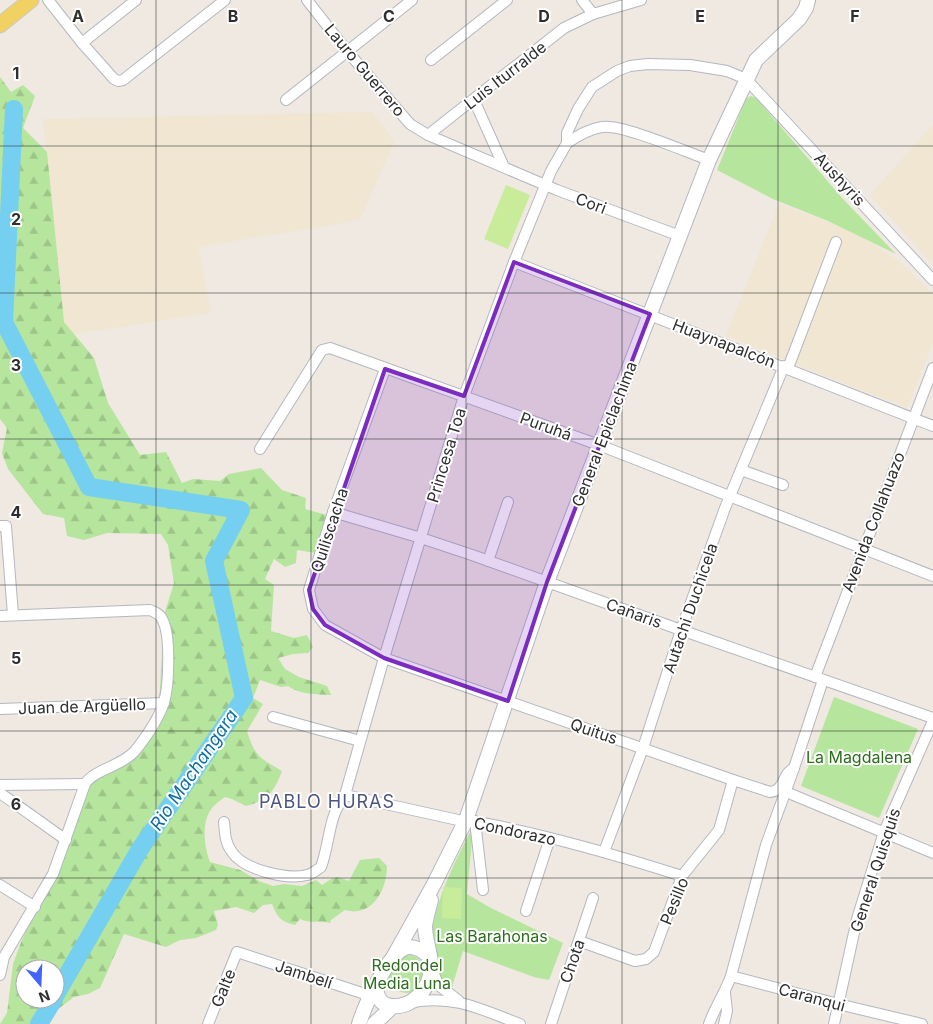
<svg xmlns="http://www.w3.org/2000/svg" width="933" height="1024" font-family="Inter,sans-serif">
<defs>
<pattern id="forest-firs" width="22" height="20" patternUnits="userSpaceOnUse" patternTransform="scale(1.25)"><rect width="22" height="20" fill="#b6e59e"/><path d="M5 1l3.5 6h-7zM16 11l3.5 6h-7z" fill="#9dc588"/></pattern>
</defs>
<rect width="100%" height="100%" fill="#efe9e1"/>
<g fill="#f0e6d1">
<polygon points="373,112 394,142 360,220 198,247 211,313 73,334 64,322 43,119"/>
<polygon points="933,125 933,264 870,195"/>
<polygon points="779,204 852,231 899,261 933,294 933,343 907,408 726,336"/>
</g>
<path fill="url(#forest-firs)" fill-rule="evenodd" d="M0 77 11 92 23 85 35 96 23 128 47 152 64 322 94 358 108 403 140 455 166 452 182 483 193 479 220 481 229 474 261 468 282 490 306 498 305 509 327 515 316 553 297 550 296 563 285 567 274 559 265 579 274 585 271 631 294 638 307 635 313 647 308 653 293 654 278 658 285 669 299 677 327 686 331 695C316 694 300 695 288 686L281 687 260 680 253 698 263 704 247 731C255 757 260 758 282 771 274 792 268 800 246 806L232 799 225 797C220 801 215 804 212 808 201 822 204 846 210 862L240 870 259 881 273 886 284 884 302 886 316 880 322 885 331 879 338 877 349 881 360 860 379 858 387 866C387 890 372 918 345 910L331 920 330 923C319 920 310 924 300 919L295 925C280 921 278 918 272 904L263 905 254 913 236 907 214 911 218 925 216 930 196 938 180 940 166 947 124 934 100 988 88 994 74 997 49 1016 47 1024H0L7 1013 13 964 20 945 83 790 137 749 159 707 164 615 174 583 168 545 161 534 107 533 84 540 67 536 64 518 43 514 8 469 2 453 7 428 0 419ZM25 969H55V999H25Z"/>
<g fill="#b6e59e">
<polygon points="751,96 756,98 843,199 896,254 828,221 773,199 717,170 746,99"/>
<polygon points="834,697 918,729 879,818 801,786"/>
<path d="M471 830 472 840 467 894 489 907 563 943 549 980 534 977 463 951 452 987 442 983C439 977 436 971 434 965 423 922 452 868 471 830Z"/>
<circle cx="407" cy="974" r="19"/>
</g>
<g fill="#c9ec9a">
<polygon points="506,185 530,195 508,249 484,239"/>
<polygon points="443,887 462,888 461,919 442,918"/>
</g>
<g fill="none" stroke-linecap="round" stroke-linejoin="round">
<g stroke="#75cff0" stroke-width="18">
<polyline points="14,109 4,322 89,487 241,510 214,561 244,698 140,849 55,996"/>
<polyline points="39,1024 54,999"/>
</g>
<g stroke="#b4b7c1" stroke-width="12">
<g id="street">
<polyline points="48,0 82,43 114,79 118,81 123,80 225,0"/>
<polyline points="307,0 347,51 410,124 428,135 557,190 680,236"/>
<polyline points="582,0 593,14"/>
<polyline points="82,43 136,0"/>
<polyline points="431,60 507,0"/>
<polyline points="286,100 412,0"/>
<polyline points="474,100 504,167"/>
<polyline points="428,135 564,28 593,14 641,0"/>
<path d="M567 143C577 136 590 129 602 127 623 124 686 152 709 160"/>
<polyline points="514,262 933,426"/>
<polyline points="788,368 836,242"/>
<path d="M385 369 333 512 309 590 313 609 325 625 384 658 733 780 770 792C785 791 782 773 794 768"/>
<polyline points="260,449 322,350 330,348 599,445 933,576"/>
<polyline points="741,470 783,485"/>
<polyline points="333,512 421,538 472,555 681,630 933,718"/>
<polyline points="0,526 6,526 13,615"/>
<polyline points="488,561 508,502"/>
<path d="M0 616 150 610C155 612 160 614 162 619 171 633 169 685 164 702 159 719 146 737 135 751 122 766 93 770 85 784L53 874 4 957 0 975"/>
<polyline points="815,677 933,368"/>
<polyline points="0,709 164,703"/>
<polyline points="273,717 360,741"/>
<polyline points="0,785 85,784"/>
<polyline points="786,792 933,853"/>
<polyline points="0,793 66,840"/>
<path d="M345 795 458 820C482 821 506 828 530 833 581 845 632 860 682 876"/>
<polyline points="475,821 483,890"/>
<path d="M224 822C225 833 225 843 232 852 244 870 287 880 307 875 312 874 317 870 321 867 330 843 328 816 345 795L384 658 464 396 514 262 551 171 567 143V133L578 109 592 87 617 71 630 66 648 64 690 65 727 71 746 79 933 280"/>
<polyline points="604,852 643,748 681,630 725,508 784,366"/>
<polyline points="0,885 35,907"/>
<polyline points="526,911 550,838"/>
<polyline points="579,941 635,961 646,959 654,952 682,876 719,830 733,780"/>
<polyline points="432,968 438,985 458,1000"/>
<polyline points="731,976 838,1004 922,1024"/>
<path d="M412 1002C456 995 480 1009 520 1024"/>
<polyline points="208,1024 237,952 371,996"/>
<polyline points="551,1024 593,898"/>
<path d="M709 1024C715 1007 725 993 731 976L766 845 794 768 823 680"/>
<polyline points="724,1024 727,1011 725,993"/>
<polyline points="834,1024 857,919 884,832 933,721"/>
</g>
</g>
<g stroke="#b4b7c1" stroke-width="16">
<g id="secondary">
<polyline points="394,956 433,886 466,820 547,582 709,160 756,60 799,19 806,8 808,0"/>
<path d="M376 986C377 994 378 1002 387 1005 409 1011 430 991 431 968 432 956 425 940 425 926 426 918 429 908 431 900"/>
<path d="M359 1024C364 1008 389 949 408 947 416 946 423 951 429 956"/>
<polyline points="374,1024 393,1006"/>
</g>
</g>
<g stroke="#c9c9c9" stroke-width="17">
<polyline id="primary" points="0,25 31,0"/>
</g>
<use href="#street" stroke="#fff" stroke-width="10"/>
<use href="#secondary" stroke="#fff" stroke-width="14"/>
<use href="#primary" stroke="#f2d163" stroke-width="15"/>
</g>
<path fill="#7b2cbf" fill-opacity="0.2" stroke="#7b2cbf" stroke-width="4" stroke-linejoin="round" d="M514 262 650 314 547 582 508 701 384 658 325 625 313 609 309 590 385 369 464 396Z"/>
<path fill="none" stroke="#2e2e2e" stroke-width="1" stroke-opacity="0.55" d="M156 0V1024M311 0V1024M466 0V1024M622 0V1024M778 0V1024M0 146H933M0 293H933M0 439H933M0 585H933M0 731H933M0 878H933"/>
<g text-anchor="middle" stroke-width="4" stroke-linejoin="round" paint-order="stroke">
<g font-size="16" fill="#2e2e2e" stroke="#fff">
<text transform="translate(365 70) rotate(50)" y="6">Lauro Guerrero</text>
<text transform="translate(505 75) rotate(-38)" y="6">Luis Iturralde</text>
<text transform="translate(840 179) rotate(47)" y="6">Aushyris</text>
<text transform="translate(591 203) rotate(21)" y="6">Cori</text>
<text transform="translate(724 343) rotate(21)" y="6">Huaynapalcón</text>
<text transform="translate(546 426) rotate(20)" y="6">Puruhá</text>
<text transform="translate(604 434) rotate(-69)" y="6">General Epiclachima</text>
<text transform="translate(446 455) rotate(-73)" y="6">Princesa Toa</text>
<text transform="translate(873 522) rotate(-69)" y="6">Avenida Collahuazo</text>
<text transform="translate(329 530) rotate(-72)" y="6">Quiliscacha</text>
<text transform="translate(690 608) rotate(-71)" y="6">Autachi Duchicela</text>
<text transform="translate(634 613) rotate(20)" y="6">Cañaris</text>
<text transform="translate(82 706) rotate(-2)" y="6">Juan de Argüello</text>
<text transform="translate(594 731) rotate(19)" y="6">Quitus</text>
<text transform="translate(515 831) rotate(12)" y="6">Condorazo</text>
<text transform="translate(875 870) rotate(-72)" y="6">General Quisquis</text>
<text transform="translate(674 901) rotate(-68)" y="6">Pesillo</text>
<text transform="translate(572 961) rotate(-71)" y="6">Chota</text>
<text transform="translate(304 974) rotate(18)" y="6">Jambelí</text>
<text transform="translate(223 988) rotate(-68)" y="6">Galte</text>
<text transform="translate(812 997) rotate(15)" y="6">Caranqui</text>
</g>
<g font-size="16" fill="#2c6e1b" stroke="#fff">
<text x="859" y="763">La Magdalena</text>
<text x="492" y="942">Las Barahonas</text>
<text x="407" y="971">Redondel<tspan x="407" dy="18">Media Luna</tspan></text>
</g>
<g font-size="18" font-style="italic" fill="#0d6fa3" stroke="#fff">
<text transform="translate(194 770) rotate(-56)" y="6">Rio Machangara</text>
</g>
<g font-size="18" letter-spacing="1" fill="#4d5680" stroke="#fff">
<text x="327" y="808">PABLO HURAS</text>
</g>
</g>
<g font-size="16" text-anchor="middle" font-weight="bold" fill="#2e2e2e" stroke="#fff" stroke-width="4" stroke-linejoin="round" paint-order="stroke">
<text x="78" y="22">A</text>
<text x="233" y="22">B</text>
<text x="389" y="22">C</text>
<text x="544" y="22">D</text>
<text x="700" y="22">E</text>
<text x="855" y="22">F</text>
<text x="16" y="79">1</text>
<text x="16" y="225">2</text>
<text x="16" y="371">3</text>
<text x="16" y="518">4</text>
<text x="16" y="664">5</text>
<text x="16" y="810">6</text>
</g>
<g transform="translate(40 984) rotate(161)"><circle r="24" fill="#ffffff" stroke="#ababab"/>
<path d="M0-4L9 19L0 12L-9 19Z" fill="#4264fb"/>
<text y="-8" font-size="14" font-weight="bold" text-anchor="middle" fill="#2e2e2e">N</text>
</g>
</svg>
